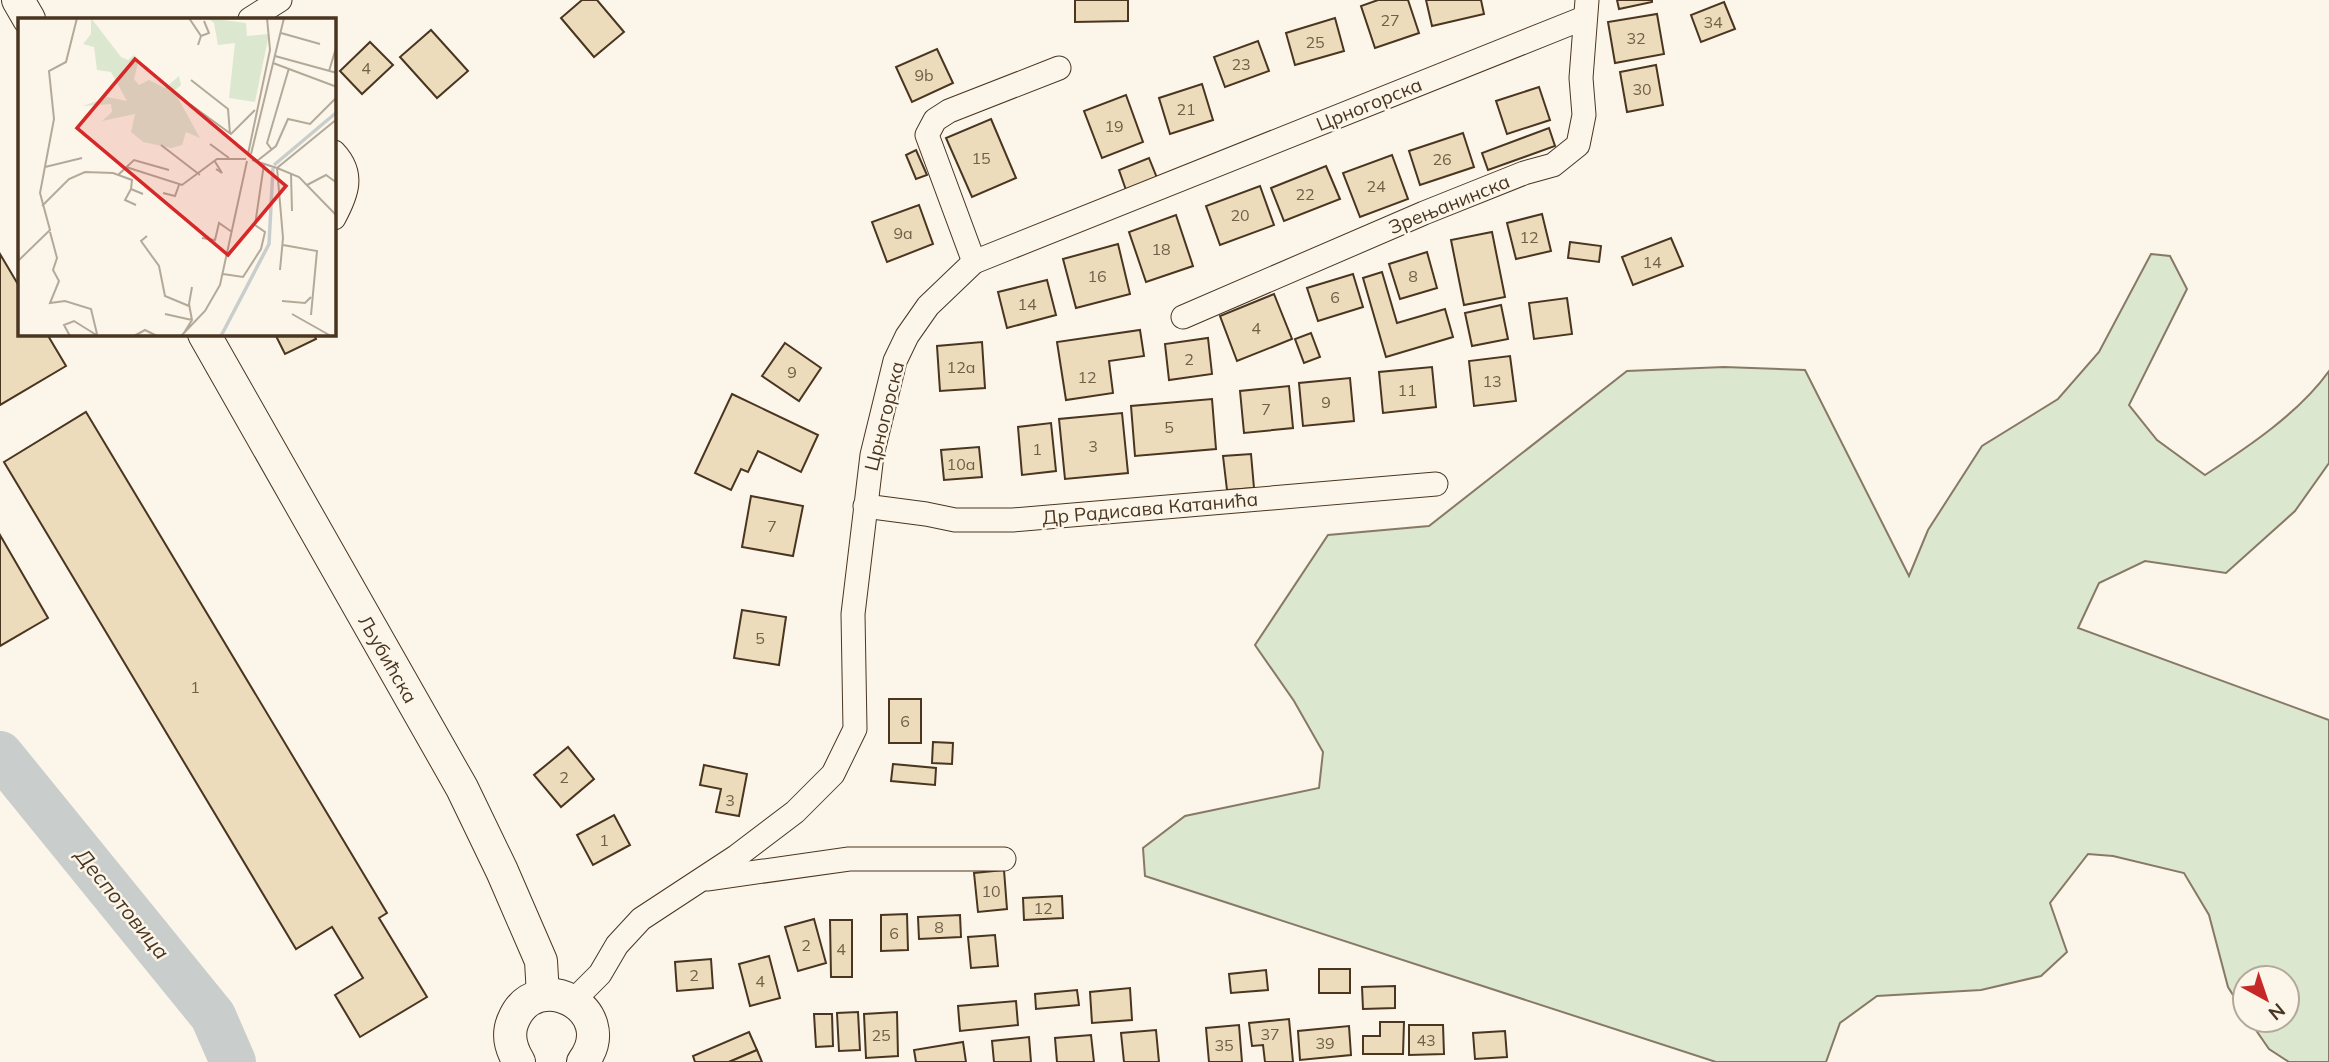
<svg xmlns="http://www.w3.org/2000/svg" width="2329" height="1062" font-family="Mulish,sans-serif">
<rect width="100%" height="100%" fill="#fbf6e9"/>
<path fill="#dce7d0" stroke="#887966" stroke-width="2" d="M2151 254 2170 256 2187 289 2129 405 2157 440 2205 475C2248 447 2299 413 2329 371V463L2295 511 2226 573 2145 561 2099 583 2078 628 2329 720V1062H2289L2269 1049 2249 1020H2287V978H2245V1014L2228 987 2209 915 2184 873 2113 856 2088 854 2050 903 2067 952 2041 976 1981 990 1877 996 1840 1023 1826 1062H1716L1145 876 1143 848 1185 816 1319 788 1323 752 1294 701 1255 645 1328 535 1429 526 1627 371 1724 367 1805 370 1909 576 1928 530 1982 446 2058 399 2099 352Z"/>
<g fill="none" stroke-linecap="round" stroke-linejoin="round">
<polyline stroke="#c9cecd" stroke-width="46" points="0,754 213,1016 233,1062"/>
</g>
<g fill="#ecdcbc" stroke="#4a3520" stroke-width="2">
<polygon points="582,0 597,0 624,32 594,57 561,18"/>
<polygon points="1075,0 1128,0 1128,21 1075,22"/>
<polygon points="1378,0 1408,0 1419,33 1375,48 1361,6"/>
<polygon points="1426,0 1481,0 1484,14 1432,26"/>
<polygon points="1617,0 1652,0 1652,2 1619,9"/>
<polygon points="1724,2 1735,29 1701,42 1691,15"/>
<polygon points="1657,14 1664,54 1615,63 1608,22"/>
<polygon points="1335,18 1344,51 1295,65 1286,33"/>
<polygon points="431,30 468,71 437,98 400,57"/>
<polygon points="1258,41 1269,71 1225,87 1214,57"/>
<polygon points="370,42 393,65 362,94 340,71"/>
<polygon points="937,49 953,83 912,102 896,67"/>
<polygon points="1656,65 1663,105 1627,112 1620,72"/>
<polygon points="1202,84 1213,120 1170,134 1159,98"/>
<polygon points="1539,87 1550,120 1507,134 1496,101"/>
<polygon points="1126,95 1143,142 1102,158 1084,111"/>
<polygon points="991,119 1016,178 972,197 946,138"/>
<polygon points="1549,128 1555,146 1488,170 1482,153"/>
<polygon points="1463,133 1474,167 1420,185 1409,151"/>
<polygon points="916,150 927,175 916,179 906,155"/>
<polygon points="1392,155 1408,199 1360,217 1343,173"/>
<polygon points="1149,158 1157,178 1126,190 1119,170"/>
<polygon points="1326,166 1340,199 1284,221 1271,188"/>
<polygon points="1260,186 1274,225 1220,245 1206,206"/>
<polygon points="919,205 933,244 887,262 872,222"/>
<polygon points="1542,214 1551,251 1516,259 1507,223"/>
<polygon points="1176,215 1193,266 1146,282 1129,232"/>
<polygon points="1492,232 1505,297 1464,305 1451,240"/>
<polygon points="1671,238 1683,266 1633,285 1622,257"/>
<polygon points="1570,242 1601,246 1599,262 1568,258"/>
<polygon points="1118,244 1130,294 1076,308 1063,259"/>
<polygon points="1427,252 1437,288 1400,299 1389,264"/>
<polygon points="0,254 19,286 19,334 47,334 66,366 0,405"/>
<polygon points="1382,272 1397,323 1445,309 1453,337 1386,357 1363,278"/>
<polygon points="1353,274 1363,307 1318,321 1307,288"/>
<polygon points="1047,280 1056,315 1007,328 998,292"/>
<polygon points="1274,294 1292,339 1237,361 1220,316"/>
<polygon points="1567,298 1572,334 1534,339 1529,303"/>
<polygon points="1501,305 1508,339 1472,346 1465,313"/>
<polygon points="1140,330 1144,356 1109,361 1113,393 1066,400 1057,342"/>
<polygon points="1311,333 1320,357 1304,363 1295,339"/>
<polygon points="275,334 314,334 316,339 285,354"/>
<polygon points="1208,338 1212,374 1169,380 1165,344"/>
<polygon points="982,342 985,388 940,391 937,346"/>
<polygon points="785,343 821,368 799,401 762,376"/>
<polygon points="1510,356 1516,401 1474,406 1469,361"/>
<polygon points="1432,367 1436,407 1383,413 1379,372"/>
<polygon points="1350,378 1354,421 1303,426 1299,383"/>
<polygon points="1289,386 1293,428 1244,433 1240,391"/>
<polygon points="732,394 818,435 801,472 758,451 748,472 741,469 731,490 695,473"/>
<polygon points="1212,399 1216,449 1135,456 1131,406"/>
<polygon points="86,412 387,913 379,918 427,997 360,1037 335,995 363,978 332,927 296,949 4,462"/>
<polygon points="1122,413 1128,473 1065,479 1059,419"/>
<polygon points="1051,423 1056,471 1022,475 1018,427"/>
<polygon points="979,447 982,477 944,480 941,450"/>
<polygon points="1251,454 1254,488 1227,490 1223,456"/>
<polygon points="751,496 803,506 793,556 742,547"/>
<polygon points="0,535 48,618 0,646"/>
<polygon points="742,610 786,617 779,665 734,658"/>
<rect x="889" y="699" width="32" height="44"/>
<polygon points="933,742 953,743 952,764 932,763"/>
<polygon points="568,747 594,779 561,807 534,775"/>
<polygon points="893,764 936,768 935,785 891,781"/>
<polygon points="704,765 747,774 739,816 716,812 721,789 700,785"/>
<polygon points="614,815 630,845 593,865 577,835"/>
<polygon points="1004,870 1007,909 978,912 974,873"/>
<polygon points="1062,896 1063,918 1024,920 1023,898"/>
<polygon points="907,914 908,950 881,951 881,915"/>
<polygon points="960,915 961,937 919,939 918,917"/>
<polygon points="814,919 826,963 798,971 785,927"/>
<polygon points="830,920 852,920 852,977 831,977"/>
<polygon points="995,935 998,966 971,968 968,937"/>
<polygon points="769,956 780,998 750,1006 739,964"/>
<polygon points="711,959 713,988 677,991 675,962"/>
<rect x="1319" y="969" width="31" height="24"/>
<polygon points="1266,970 1268,990 1231,993 1229,974"/>
<polygon points="1395,986 1395,1008 1363,1009 1362,987"/>
<polygon points="1130,988 1132,1020 1092,1023 1090,992"/>
<polygon points="1077,990 1079,1005 1036,1009 1035,994"/>
<polygon points="1016,1001 1018,1025 960,1031 958,1006"/>
<polygon points="858,1012 860,1050 839,1051 837,1013"/>
<polygon points="897,1012 898,1056 866,1058 864,1014"/>
<polygon points="814,1014 832,1014 833,1046 816,1047"/>
<polygon points="1289,1019 1293,1062 1265,1062 1263,1045 1252,1046 1249,1023"/>
<polygon points="1380,1022 1404,1022 1403,1054 1363,1054 1363,1036 1380,1036"/>
<polygon points="1239,1025 1242,1062 1209,1062 1206,1028"/>
<polygon points="1409,1025 1443,1025 1444,1054 1409,1055"/>
<polygon points="1349,1026 1351,1055 1300,1060 1298,1031"/>
<polygon points="1156,1030 1159,1062 1124,1062 1121,1033"/>
<polygon points="1505,1031 1507,1057 1475,1059 1473,1033"/>
<polygon points="749,1032 757,1050 729,1062 695,1062 693,1056"/>
<polygon points="1091,1035 1094,1062 1057,1062 1055,1038"/>
<polygon points="1029,1037 1031,1062 994,1062 992,1041"/>
<polygon points="963,1042 966,1062 916,1062 914,1050"/>
<polygon points="757,1050 762,1062 729,1062"/>
</g>
<g fill="none" stroke-linecap="round" stroke-linejoin="round">
<g stroke="#4a3520" stroke-width="25">
<g id="street">
<polyline points="250,19 280,0"/>
<path d="M334 152C355 174 347 194 334 218"/>
<polyline points="974,262 927,135 935,120 949,111 1059,68"/>
<polyline points="1183,317 1424,213 1524,173 1553,165 1578,145 1584,115 1581,78 1587,0"/>
<polyline points="865,506 926,514 955,520 1013,520 1436,484"/>
<polyline points="707,879 849,859 1004,859"/>
<polyline points="573,1001 600,974 617,945 641,919 737,856 795,812 833,774 855,729 853,614 872,455 895,361 907,336 928,306 974,262 1584,18"/>
</g>
</g>
<g stroke="#4a3520" stroke-width="34">
<g id="secondary">
<polyline points="18,0 29,19"/>
<polyline points="204,334 462,788 502,871 541,961 543,995"/>
<path d="M519 1062C511 1049 507 1035 513 1021 536 964 622 1010 583 1062"/>
</g>
</g>
<use href="#street" stroke="#fbf6e9" stroke-width="23"/>
<use href="#secondary" stroke="#fbf6e9" stroke-width="32"/>
</g>
<g text-anchor="middle" stroke-width="5" stroke-linejoin="round" paint-order="stroke">
<g font-size="16" fill="#725f47">
<text x="1390" y="26">27</text>
<text x="1713" y="28">34</text>
<text x="1636" y="44">32</text>
<text x="1315" y="48">25</text>
<text x="1241" y="70">23</text>
<text x="366" y="74">4</text>
<text x="924" y="81">9b</text>
<text x="1642" y="95">30</text>
<text x="1186" y="115">21</text>
<text x="1114" y="132">19</text>
<text x="981" y="164">15</text>
<text x="1442" y="165">26</text>
<text x="1376" y="192">24</text>
<text x="1305" y="200">22</text>
<text x="1240" y="221">20</text>
<text x="903" y="239">9a</text>
<text x="1529" y="243">12</text>
<text x="1161" y="255">18</text>
<text x="1652" y="268">14</text>
<text x="1097" y="282">16</text>
<text x="1413" y="282">8</text>
<text x="1335" y="303">6</text>
<text x="1027" y="310">14</text>
<text x="1256" y="334">4</text>
<text x="1189" y="365">2</text>
<text x="961" y="373">12a</text>
<text x="792" y="378">9</text>
<text x="1087" y="383">12</text>
<text x="1492" y="387">13</text>
<text x="1407" y="396">11</text>
<text x="1326" y="408">9</text>
<text x="1266" y="415">7</text>
<text x="1169" y="433">5</text>
<text x="1093" y="452">3</text>
<text x="1037" y="455">1</text>
<text x="961" y="470">10a</text>
<text x="772" y="532">7</text>
<text x="760" y="644">5</text>
<text x="195" y="693">1</text>
<text x="905" y="727">6</text>
<text x="564" y="783">2</text>
<text x="730" y="806">3</text>
<text x="604" y="846">1</text>
<text x="991" y="897">10</text>
<text x="1043" y="914">12</text>
<text x="939" y="933">8</text>
<text x="894" y="939">6</text>
<text x="806" y="951">2</text>
<text x="841" y="955">4</text>
<text x="694" y="981">2</text>
<text x="760" y="987">4</text>
<text x="1270" y="1040">37</text>
<text x="881" y="1041">25</text>
<text x="1426" y="1046">43</text>
<text x="1325" y="1049">39</text>
<text x="1224" y="1051">35</text>
</g>
<g font-size="19" fill="#4a3520" stroke="#fbf6e9">
<text transform="translate(1369 104) rotate(-22)" y="7">Црногорска</text>
<text transform="translate(1449 204) rotate(-22)" y="7">Зрењанинска</text>
<text transform="translate(884 416) rotate(-76)" y="7">Црногорска</text>
<text transform="translate(1150 508) rotate(-5)" y="7">Др Радисава Катанића</text>
<text transform="translate(388 659) rotate(60)" y="7">Љубићска</text>
</g>
<g font-size="21" font-style="italic" fill="#4a3520" stroke="#fbf6e9">
<text transform="translate(122 904) rotate(51)" y="7">Деспотовица</text>
</g>
</g>
<g transform="translate(18 18)">
<rect width="318" height="318" fill="#fbf6e9"/>
<path d="M73 0 103 39 110 42 116 37 120 45 116 61 121 67 131 62 147 70 161 58 163 67 156 73 182 120 168 114 164 127 153 130 125 124 113 114 117 96 84 103 94 94 93 86 65 88 89 79 109 83 93 54 79 52 76 29 65 26 73 16ZM190 0 228 5 229 18 251 16 237 84 211 80 217 25 200 27 196 5Z" fill="#dce7d0"/>
<path fill="none" stroke="#c9cecd" stroke-width="3.5" d="M256 147 319 94M203 318 251 226 255 150"/>
<path fill="none" stroke="#b4a999" stroke-width="2" d="M171 0 183 18 180 27M263 15 302 26M183 18 191 15 186 3M257 38 319 55M255 45 319 69M311 53 318 30M173 62 210 91 212 116M173 87 213 116 237 92M319 101 259 150 281 159 319 198M192 126 211 140M143 127 182 157M254 132 249 125 271 50M230 136 252 32 249 0M233 136 266 0M196 142 204 155 198 151M234 142 259 150 265 220 262 252M239 143 258 128 270 101 292 106 319 79M27 149 64 140M108 149 164 167 199 141H228M273 156 274 193M100 157 116 142 151 152M289 167 308 157 319 165M113 171 107 182 118 187M145 175 157 178 161 167M24 188 51 161 67 154 95 155 114 162 113 171 125 176M32 214 39 240 35 252 41 263 32 285 47 283 73 291 79 316M129 218 123 223 141 248 147 278 171 288M184 220 197 222 201 205 214 214M265 227 299 233 293 297M0 243 32 212 22 175 36 101 31 53 48 44 59 0M205 256 225 259 243 231 247 214 237 207 246 146M264 283 287 285 293 279M147 296 174 302M274 296 313 318M52 318 46 307 56 303 80 318M116 318 127 312 139 318M163 318 187 293 202 267 229 143M164 318 174 302 171 286 174 269"/>
<path fill="#d62828" fill-opacity="0.15" stroke="#d62828" stroke-width="3.5" d="M117 41 268 168 210 237 59 110Z"/>
<rect width="318" height="318" fill="none" stroke="#4a3520" stroke-width="3.5"/>
</g>
<g transform="translate(2266 999) rotate(140)"><circle r="33" fill="#fbf6e9" stroke="#b4a999" stroke-width="2"/>
<path d="M0-5L12 26L0 18L-12 26Z" fill="#c62828"/>
<text y="-10" font-size="19" font-weight="bold" text-anchor="middle" fill="#4a3520">N</text>
</g>
</svg>
